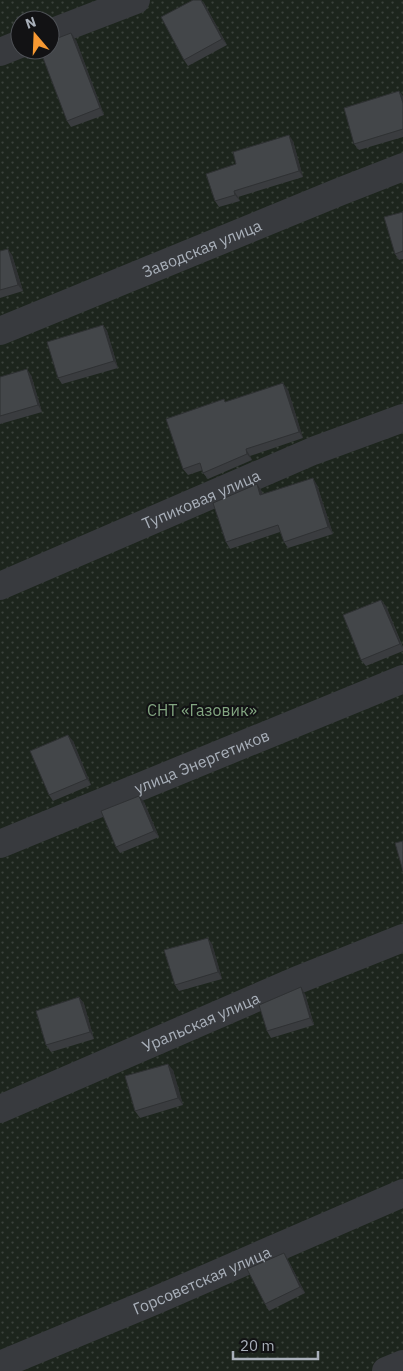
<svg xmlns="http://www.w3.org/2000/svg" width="403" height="1371" font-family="'IBM Plex Sans',sans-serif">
<defs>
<pattern id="green-dots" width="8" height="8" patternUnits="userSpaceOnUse" patternTransform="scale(1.25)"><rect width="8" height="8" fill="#1d251d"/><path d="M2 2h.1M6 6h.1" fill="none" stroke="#3b423c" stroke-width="1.8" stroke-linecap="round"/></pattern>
</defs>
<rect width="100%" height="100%" fill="#171719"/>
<path fill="url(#green-dots)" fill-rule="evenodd" d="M0 0H403V1371H0ZM20 20H50V50H20Z"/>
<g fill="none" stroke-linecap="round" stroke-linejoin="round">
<g stroke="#383a3e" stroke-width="28">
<polyline points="50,33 136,0"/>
<polyline points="0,52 20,44"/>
<path id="s1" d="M0 331 339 192 403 167"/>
<path id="s2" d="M0 586 313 451 403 418"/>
<path id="s3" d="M0 844 403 679"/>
<path id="s4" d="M0 1109 295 981 403 938"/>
<path id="s5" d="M0 1365 154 1301 403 1193"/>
<polyline points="386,1371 403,1364"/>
</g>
</g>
<g fill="#3a3c3f">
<polygon points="204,3 227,45 188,66 184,60"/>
<polygon points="76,40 104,115 71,127 67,121"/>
<polygon points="403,96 403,137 359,150 354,144"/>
<polygon points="293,141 303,177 238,197 240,201 219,207 215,201 236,164"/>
<polygon points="403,212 403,259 399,260 395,254"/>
<polygon points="0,251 12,255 23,291 0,298"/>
<polygon points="103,325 107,331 118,368 62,384 58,378"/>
<polygon points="31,375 42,412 0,424 0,377"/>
<polygon points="288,390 303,438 250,456 252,460 208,479 203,473 203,470 188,475 183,469 225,402"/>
<polygon points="257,484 261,490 263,494 317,485 333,534 288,548 284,542 280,532 230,549 226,542"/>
<polygon points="386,606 403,647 403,651 366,666 361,660"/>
<polygon points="73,741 91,785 53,801 49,795"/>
<polygon points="144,802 159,837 120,853 116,847"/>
<polygon points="212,944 222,979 179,991 175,985"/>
<polygon points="305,994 314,1025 271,1038 267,1031"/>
<polygon points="79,997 84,1004 94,1039 51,1052 46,1045"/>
<polygon points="173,1070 183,1105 140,1118 135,1111"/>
<polygon points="288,1260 305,1293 269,1311 265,1304"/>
</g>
<g fill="#2f3133">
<polygon points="201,0 204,3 227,45 222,39"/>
<polygon points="71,33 76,40 104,115 100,108"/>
<polygon points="399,91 403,96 403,103"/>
<polygon points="289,135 293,141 303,177 299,171"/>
<polygon points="234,191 238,197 240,201 235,195"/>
<polygon points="8,249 12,255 23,291 18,285"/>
<polygon points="103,325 107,331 118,368 114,361"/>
<polygon points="27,369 31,375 42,412 38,405"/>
<polygon points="283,383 288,390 303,438 299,432"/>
<polygon points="246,449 250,456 252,460 247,454"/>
<polygon points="313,478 317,485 333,534 328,527"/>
<polygon points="257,484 261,490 265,501 260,495"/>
<polygon points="381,600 386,606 403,649 400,644"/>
<polygon points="68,735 73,741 91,785 87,779"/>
<polygon points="139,796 144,802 159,837 154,831"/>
<polygon points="208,938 212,944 222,979 218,972"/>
<polygon points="301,987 305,994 314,1025 310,1018"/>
<polygon points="79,997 84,1004 94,1039 90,1032"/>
<polygon points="168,1064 173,1070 183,1105 178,1098"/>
<polygon points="284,1253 288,1260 305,1293 300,1287"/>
</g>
<g fill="#434649" stroke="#2f3133">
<polygon points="193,0 201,0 222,39 184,60 161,17"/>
<polygon points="71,33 100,108 67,121 40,50 50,50 50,41"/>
<polygon points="399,91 403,103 403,129 354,144 344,108"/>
<polygon points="289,135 299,171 234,191 235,195 215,201 206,174 236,164 233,152"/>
<polygon points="403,212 403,251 395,254 384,217"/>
<polygon points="8,249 18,285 0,290 0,251"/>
<polygon points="103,325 114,361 58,378 47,342"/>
<polygon points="27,369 38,405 0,416 0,377"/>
<polygon points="283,383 299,432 246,449 247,454 203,473 200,463 183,469 166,419 224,399 225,402"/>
<polygon points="313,478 328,527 284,542 278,525 226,542 213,503 257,484 260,495"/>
<polygon points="381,600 400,644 361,660 343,615"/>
<polygon points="68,735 87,779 49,795 30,751"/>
<polygon points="139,796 154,831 116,847 101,811"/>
<polygon points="403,841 403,871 395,843"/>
<polygon points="208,938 218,972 175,985 164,950"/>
<polygon points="301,987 310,1018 267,1031 259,1005"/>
<polygon points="79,997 90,1032 46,1045 36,1011"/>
<polygon points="168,1064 178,1098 135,1111 125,1076"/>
<polygon points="284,1253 300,1287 265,1304 247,1269"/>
</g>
<g text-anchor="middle" stroke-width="4" stroke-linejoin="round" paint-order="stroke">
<g font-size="16" fill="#a9b0ba" stroke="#121214">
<text dy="6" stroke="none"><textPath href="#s1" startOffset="218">Заводская улица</textPath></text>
<text dy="6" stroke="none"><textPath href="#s2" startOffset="219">Тупиковая улица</textPath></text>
<text dy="6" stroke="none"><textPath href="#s3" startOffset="218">улица Энергетиков</textPath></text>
<text dy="6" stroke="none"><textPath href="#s4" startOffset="219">Уральская улица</textPath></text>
<text dy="6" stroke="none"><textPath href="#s5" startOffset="219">Горсоветская улица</textPath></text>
</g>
<g font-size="16" fill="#82a580" stroke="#121214">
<text x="202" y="716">СНТ «Газовик»</text>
</g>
</g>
<g transform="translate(35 35) rotate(341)"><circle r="24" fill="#121214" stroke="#4e5156"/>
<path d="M0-4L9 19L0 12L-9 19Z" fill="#f79932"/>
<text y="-8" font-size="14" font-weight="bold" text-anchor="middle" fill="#a9b0ba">N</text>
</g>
<path d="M233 1351v8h85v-8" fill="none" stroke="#a9b0ba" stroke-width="2.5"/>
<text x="240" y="1351" font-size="15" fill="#a9b0ba" stroke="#121214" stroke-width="4" paint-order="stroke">20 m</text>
</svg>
